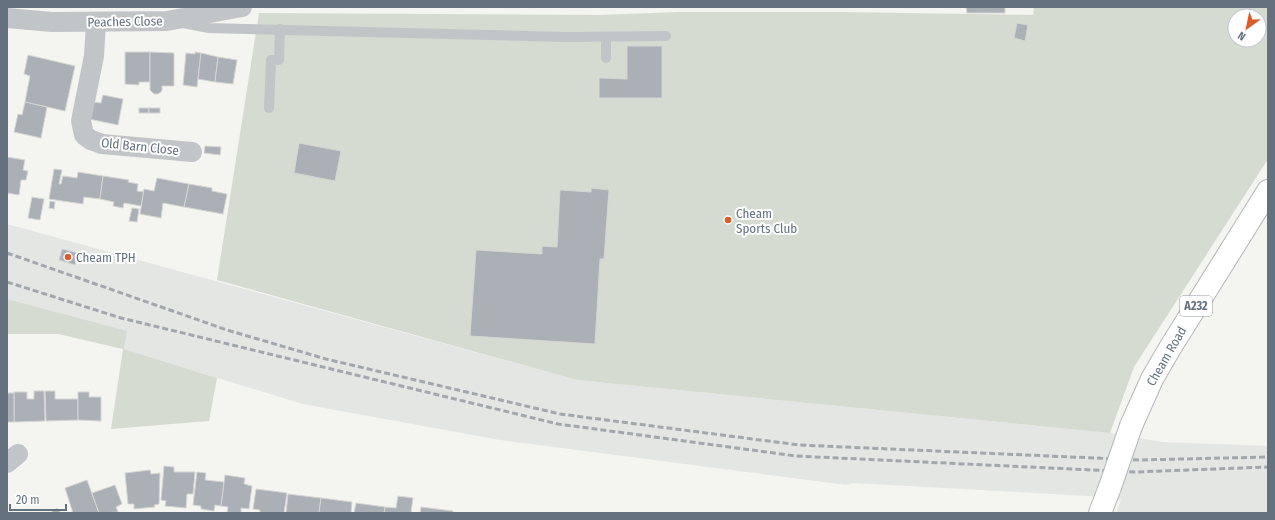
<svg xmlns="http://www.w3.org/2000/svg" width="1275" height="520" font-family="'Fira Sans Condensed',sans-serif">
<rect width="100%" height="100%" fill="#f4f4f0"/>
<polygon fill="#e4e6e4" points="7,224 577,380 1110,433 1162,442 1268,446 1268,513 1116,513 1121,500 1090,496 853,483 846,485 500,440 303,404 123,349 7,316"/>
<g fill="#d5dbd1" fill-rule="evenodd">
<path d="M1034 7H1268V159L1134 367 1110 433 577 380 217 280 259 13 600 15 678 12H840L1033 15ZM1235 16H1259V40H1235Z"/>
<polygon points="7,299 127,331 124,349 217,378 209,421 111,429 123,349 58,334 7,334"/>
</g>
<g fill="#aab0b6" stroke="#d5d5d3">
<polygon points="966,7 1005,7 1005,13 967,13"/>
<polygon points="1017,23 1028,25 1025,41 1014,38"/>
<polygon points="627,46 662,46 662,98 599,98 599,78 627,79"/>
<polygon points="125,52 150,52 150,82 139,82 139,85 125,84"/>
<polygon points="150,52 174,53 174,86 162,86 162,91 158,94 154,94 150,90"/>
<polygon points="195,52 201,53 197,87 183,85 186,53 195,54"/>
<polygon points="201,53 218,57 215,82 198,79"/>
<polygon points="28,55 75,66 65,111 25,102 30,76 24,74"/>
<polygon points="218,57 237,60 233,84 215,82"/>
<polygon points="103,95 123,99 118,125 89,119 92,102 101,103"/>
<polygon points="25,102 47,107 41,138 14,132 18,114 22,115"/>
<rect x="139" y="108" width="10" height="5"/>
<rect x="149" y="108" width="11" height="5"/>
<polygon points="299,143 341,151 335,181 294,173"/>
<polygon points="205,146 221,147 220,155 204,153"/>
<polygon points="7,157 25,160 23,170 28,171 26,180 21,180 19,195 7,193"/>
<polygon points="54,169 62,170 59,184 61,184 63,176 77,178 78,172 103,176 100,199 84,197 83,204 49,199"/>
<polygon points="103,176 129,180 128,182 138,184 137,191 144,192 141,206 124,203 123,208 113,206 114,202 100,199"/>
<polygon points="157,178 189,184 184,207 163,203 161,218 140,214 144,189 154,191"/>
<polygon points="189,184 212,188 212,191 227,194 223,214 184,207"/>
<polygon points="591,188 609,190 604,259 600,259 595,344 470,336 476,250 542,254 542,246 557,247 560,190 591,192"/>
<polygon points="32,197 44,199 40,220 28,218"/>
<polygon points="50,201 55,202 54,209 49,208"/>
<polygon points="132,208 139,209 137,222 129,221"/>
<polygon points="62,249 78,253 75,265 59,260"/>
<polygon points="34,391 44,391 45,421 14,422 14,392 27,392 27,399 34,399"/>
<polygon points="45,391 55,391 55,399 78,399 78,420 46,421"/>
<polygon points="78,392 89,392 89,397 101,397 101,421 78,420"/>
<rect x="7" y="393" width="7" height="29"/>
<polygon points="164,466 174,467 174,472 195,472 193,494 187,494 186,508 165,506 166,501 161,500"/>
<polygon points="150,470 151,474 160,473 159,504 154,505 155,507 134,509 134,504 128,504 125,473"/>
<polygon points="197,472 206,473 205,480 224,482 221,506 215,505 214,511 201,509 201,506 193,505"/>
<polygon points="225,475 245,478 244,484 252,486 249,509 241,508 241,513 235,513 227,512 228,507 221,506"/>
<polygon points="87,480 99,513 73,513 65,488"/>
<polygon points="115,485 122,504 116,507 118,512 99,513 92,493"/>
<polygon points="256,489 287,493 284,513 260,513 260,510 253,509"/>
<polygon points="288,494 321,498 319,513 286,513"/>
<polygon points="398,496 413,498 411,513 384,513 385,507 396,508"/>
<polygon points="321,498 352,502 351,513 319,513"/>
<polygon points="356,503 385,507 384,513 354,513"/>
<polygon points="421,507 453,511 453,513 420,513"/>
<polygon points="57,508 61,513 50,513"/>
</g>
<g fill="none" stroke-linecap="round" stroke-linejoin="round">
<g stroke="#b4b7ba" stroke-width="24">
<g id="highway">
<polyline points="1131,426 1152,379 1170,348 1268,191"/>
<polyline points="1100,513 1110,487"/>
</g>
</g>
<g stroke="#c2c5c8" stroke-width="10">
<polyline points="183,23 209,28 566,37 666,36"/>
<polyline points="606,58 606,37"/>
<polyline points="269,108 271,60 279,60 280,29"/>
</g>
<g stroke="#c2c5c8" stroke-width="20">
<polyline points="7,18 52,22 167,21 242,7"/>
<polyline points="96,23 94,56 81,121 84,135 91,140 102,144 192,152"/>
<polyline points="7,463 18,454"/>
</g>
<use href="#highway" stroke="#fff" stroke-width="22"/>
<g stroke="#a2a7ac" stroke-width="3" stroke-dasharray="6 3" stroke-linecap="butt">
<polyline points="7,253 227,330 326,359 560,414 799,445 1140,460 1268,457"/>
<polyline points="7,282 121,318 558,424 796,456 1135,472 1268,467"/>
</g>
<g stroke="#b4b7ba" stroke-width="24" stroke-linecap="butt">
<polyline id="highway-bridge" points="1110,487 1131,426"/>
</g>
<use href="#highway-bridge" stroke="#fff" stroke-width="22"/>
</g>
<g fill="#db5c29" stroke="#fff" stroke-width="1.5">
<circle cx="728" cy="220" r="4"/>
<circle cx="68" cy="257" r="4"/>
</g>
<g text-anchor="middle" stroke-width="4" stroke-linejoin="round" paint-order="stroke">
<rect fill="#fff" stroke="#929ca6" stroke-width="1" x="1180" y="296" width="32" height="20" rx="3"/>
<g font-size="12" font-weight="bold" fill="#647280">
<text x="1196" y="310">A232</text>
</g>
<g font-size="13" fill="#647280" stroke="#fff">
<text transform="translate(125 21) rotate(-1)" y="5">Peaches Close</text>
<text transform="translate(140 146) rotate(6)" y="5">Old Barn Close</text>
<text transform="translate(1166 356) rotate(-60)" y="5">Cheam Road</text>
</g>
<g font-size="13" fill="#647280" stroke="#fff" text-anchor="start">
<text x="736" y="218">Cheam<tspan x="736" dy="15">Sports Club</tspan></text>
<text x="76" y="262">Cheam TPH</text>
</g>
</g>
<rect width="1275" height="520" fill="none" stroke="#647280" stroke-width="16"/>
<g transform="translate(1247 28) rotate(213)"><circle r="19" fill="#ffffff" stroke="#c1c7cc"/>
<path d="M0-3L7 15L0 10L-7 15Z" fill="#db5c29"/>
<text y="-6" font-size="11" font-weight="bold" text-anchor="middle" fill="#647280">N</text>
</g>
<path d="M10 504v6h56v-6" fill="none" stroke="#647280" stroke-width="2"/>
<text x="16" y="504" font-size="12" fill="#647280" stroke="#ffffff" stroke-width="3" paint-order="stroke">20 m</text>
</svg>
